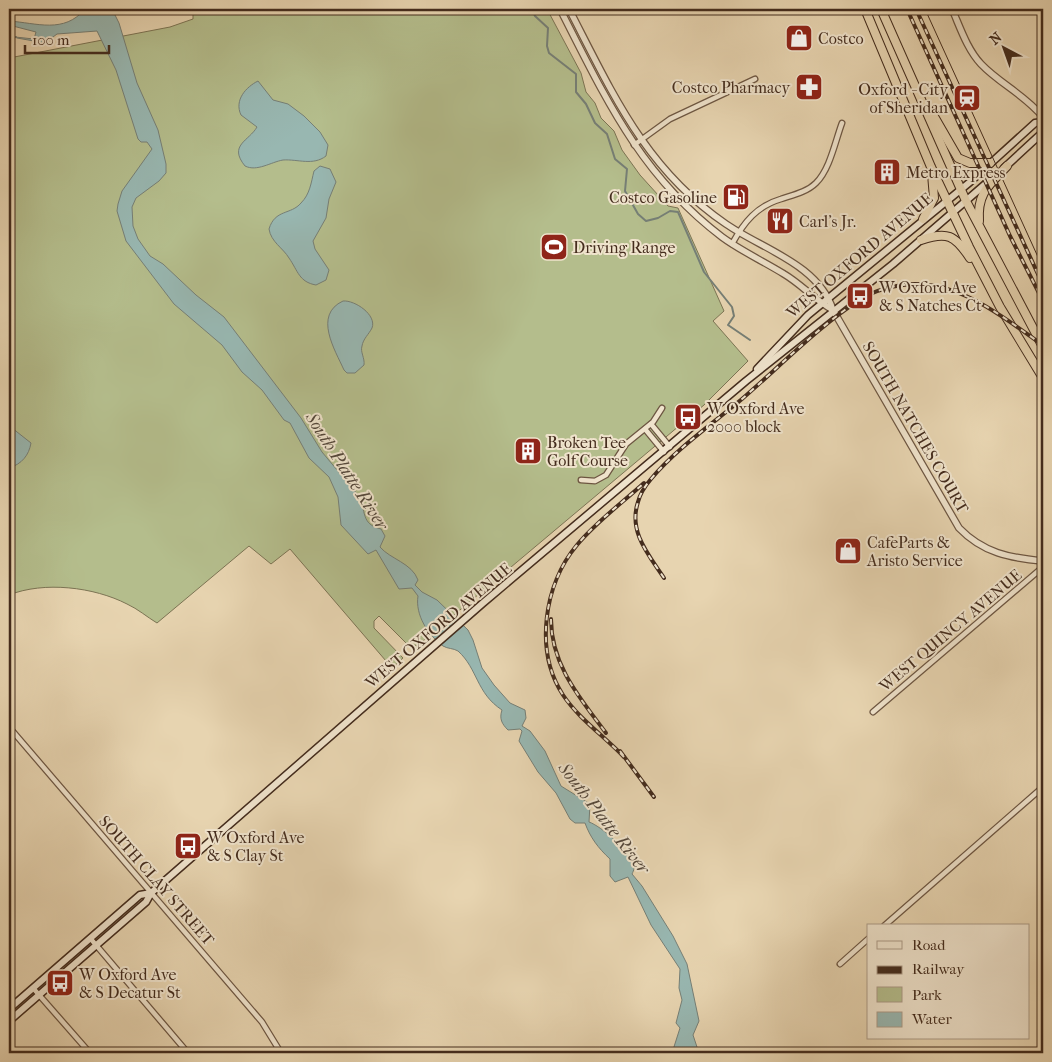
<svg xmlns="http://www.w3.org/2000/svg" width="1052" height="1062" font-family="'IM FELL French Canon',serif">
<rect width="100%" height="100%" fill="#e7d4b0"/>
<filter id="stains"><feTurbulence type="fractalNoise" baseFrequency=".004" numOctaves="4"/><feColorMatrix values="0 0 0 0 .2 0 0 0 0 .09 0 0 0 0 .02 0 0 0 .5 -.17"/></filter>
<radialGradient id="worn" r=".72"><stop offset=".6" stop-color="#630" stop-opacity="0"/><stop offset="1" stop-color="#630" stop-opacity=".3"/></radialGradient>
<path fill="#b4bd8c" stroke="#7c7454" d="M193 9H547L581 73 586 92 595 103 601 118 614 131 622 150 640 175 668 206 678 208 724 311 713 321 748 361 704 405 417 646 412 644 409 646 379 616 374 621V628L403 658 392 668 290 549 271 564 249 546 157 623C147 617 138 609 127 604 94 587 44 581 9 595V58L170 27 193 19Z"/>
<g fill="#98b7b1" stroke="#767f76">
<path d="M85 9H112L119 23 137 83 158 130 166 164V173L159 181 136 198 132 207 133 226 138 239 150 256 163 264 196 295 224 317 301 418 322 452 358 495C367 511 360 524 381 529L385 536 380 547C390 559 412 563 418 580L415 585 422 592 437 600 468 630 473 640 482 668 494 685 510 703 525 710 526 718 522 726 530 731 545 751 561 786 590 804 589 822C601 826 628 850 633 862 635 867 634 870 632 874L642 886 673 936 687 964 699 1021 693 1035 699 1053H672L680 1028 676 1023 682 1000 679 988 680 969 651 925 628 877 615 882 610 876V859C598 848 590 837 585 823H575L570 819 556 793 538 772 519 741 522 731 520 729 508 730C502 724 499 719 502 710 476 693 478 669 458 651 453 648 448 649 443 646 428 635 415 615 418 596L412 588 399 589 376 550 368 554 341 525 338 497 329 477 309 458 290 423 284 420 262 390 242 372 222 345 174 304 126 241 117 211 118 204 122 191 152 149 147 142H141L138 139 116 70 97 31 57 34 45 43 17 38 15 37 34 39 36 32 9 25V21C37 23 64 34 85 9Z"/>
<path d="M258 81 273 100 288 104 304 116 320 132 328 145 326 156C313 166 298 159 283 160 271 162 257 172 245 166 228 145 249 141 257 127L241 115C234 100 246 87 258 81Z"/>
<path d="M320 166 330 169 336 182 329 199 326 218 313 241 315 249 329 270 326 280 316 285C299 282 298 271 289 258 283 248 271 242 269 229 275 209 291 215 301 203 310 194 311 183 314 171Z"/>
<path d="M343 301C355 300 377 315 372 328 369 334 363 339 362 346 360 352 365 358 364 365L355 373H347L344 370C335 350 313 315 343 301Z"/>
<path d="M9 414 12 428 31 443C29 455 22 464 9 468Z"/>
</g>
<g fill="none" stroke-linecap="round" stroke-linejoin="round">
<g stroke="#767f76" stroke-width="2">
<polyline points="532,9 535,16 548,28 547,46 549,53 576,74 576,92 586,104 595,123 607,134 615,159 627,169 625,191 638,214 646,221 658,218 670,211 678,212 704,272 732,307 734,316 728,325 750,340"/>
<polyline points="9,38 16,37"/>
</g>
<g stroke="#6d5642" stroke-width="7">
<g id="minor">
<polyline points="634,145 670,119 755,79"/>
<path d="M732 244C744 222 757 206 781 199 793 195 807 192 816 183 830 169 835 142 842 123"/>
<polyline points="651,424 670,447"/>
<polyline points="645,429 664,452"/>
<polyline points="581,480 595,481 606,475 626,444 653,422 662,408"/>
<polyline points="873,712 1043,567"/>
<polyline points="9,727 262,1022 281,1053"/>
<polyline points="884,926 1043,787"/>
<polyline points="90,938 188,1053"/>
<polyline points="840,964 868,939"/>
<polyline points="33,988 90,1053"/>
</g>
</g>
<g stroke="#6d5642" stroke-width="8">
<g id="tertiary">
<path d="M560 9C605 97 640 175 722 237 741 251 763 261 784 274 801 284 815 300 833 310"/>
<path d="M569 9C612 92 645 169 726 224 762 249 818 264 833 310L959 528C983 553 1010 558 1043 561"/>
<path d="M952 9C960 27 967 49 981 64 1000 84 1024 94 1043 117"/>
</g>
</g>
<g stroke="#442c1d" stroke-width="9">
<g id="secondary">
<polyline points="1004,168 1043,132"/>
<polyline points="757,369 808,315 970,182 1035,123 1043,122"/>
<polyline points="9,1009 140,895 151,893"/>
<polyline points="9,1021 146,902 151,893 483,603 746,381 893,264 990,180"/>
</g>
</g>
<g stroke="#442c1d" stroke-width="10">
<g id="trunk">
<polyline points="865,9 931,167 969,247 1000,307 1043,378"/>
<polyline points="881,9 966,201 1043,347"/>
<polyline points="932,113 958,158 970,163 990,163"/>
<polyline points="923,219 934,198 932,174"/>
<path d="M979 221C977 193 989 185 1007 166"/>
<path d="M921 240C947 231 955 235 970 258"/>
</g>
</g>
<use href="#minor" stroke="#efe3cc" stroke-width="4.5"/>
<use href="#tertiary" stroke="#efe3cc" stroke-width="5.5"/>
<use href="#secondary" stroke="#efe3cc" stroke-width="6"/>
<use href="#trunk" stroke="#e7d4b0" stroke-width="8"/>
<polyline stroke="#442c1d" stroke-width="1" points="925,9 1043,268"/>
<g stroke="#442c1d" stroke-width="4">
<g id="rail">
<polyline points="907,9 1010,236 1043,301"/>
<polyline points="916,9 1043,285"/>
<path d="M664 578C649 555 628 532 638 502 640 494 645 486 651 479 675 450 712 424 742 399 778 368 821 324 861 299 877 289 896 285 915 284 964 284 1005 319 1043 345"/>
<path d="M551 619C551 665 580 698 606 733"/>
<polyline points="620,751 654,797"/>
<path d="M624 757C604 736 579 719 563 695 534 651 544 584 577 545 596 522 622 503 644 483"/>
</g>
</g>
<use href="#rail" stroke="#efe3cc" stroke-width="2" stroke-dasharray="5.5" stroke-linecap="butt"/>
</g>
<defs>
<g id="shop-square" transform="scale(1.4375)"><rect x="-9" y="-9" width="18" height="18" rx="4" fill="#8f2418" stroke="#efe3cc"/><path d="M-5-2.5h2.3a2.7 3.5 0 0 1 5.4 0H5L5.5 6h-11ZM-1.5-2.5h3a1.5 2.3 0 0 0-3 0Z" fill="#fff"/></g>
<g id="pharmacy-square" transform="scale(1.4375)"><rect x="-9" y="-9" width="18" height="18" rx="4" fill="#8f2418" stroke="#efe3cc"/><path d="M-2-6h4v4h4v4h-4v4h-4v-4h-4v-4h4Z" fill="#fff"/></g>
<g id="station-square" transform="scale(1.4375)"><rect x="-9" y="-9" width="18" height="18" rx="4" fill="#8f2418" stroke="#efe3cc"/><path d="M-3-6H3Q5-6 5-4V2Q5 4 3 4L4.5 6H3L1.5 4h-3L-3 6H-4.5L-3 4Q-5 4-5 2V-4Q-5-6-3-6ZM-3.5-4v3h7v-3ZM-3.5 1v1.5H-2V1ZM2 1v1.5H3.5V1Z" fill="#fff"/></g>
<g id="building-square" transform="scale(1.4375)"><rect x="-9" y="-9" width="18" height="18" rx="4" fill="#8f2418" stroke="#efe3cc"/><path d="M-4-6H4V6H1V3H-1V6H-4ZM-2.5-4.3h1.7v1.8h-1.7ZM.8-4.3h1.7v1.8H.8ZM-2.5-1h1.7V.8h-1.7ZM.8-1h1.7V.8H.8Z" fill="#fff"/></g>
<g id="fuel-square" transform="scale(1.4375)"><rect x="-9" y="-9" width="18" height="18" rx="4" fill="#8f2418" stroke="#efe3cc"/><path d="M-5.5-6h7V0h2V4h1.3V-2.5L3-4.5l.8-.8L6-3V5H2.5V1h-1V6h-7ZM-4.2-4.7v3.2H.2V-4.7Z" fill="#fff"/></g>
<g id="restaurant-square" transform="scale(1.4375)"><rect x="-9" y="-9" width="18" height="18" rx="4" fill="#8f2418" stroke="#efe3cc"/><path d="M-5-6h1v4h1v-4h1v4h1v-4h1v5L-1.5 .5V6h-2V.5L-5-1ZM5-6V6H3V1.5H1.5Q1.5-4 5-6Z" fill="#fff"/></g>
<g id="stadium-square" transform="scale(1.4375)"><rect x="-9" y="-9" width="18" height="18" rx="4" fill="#8f2418" stroke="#efe3cc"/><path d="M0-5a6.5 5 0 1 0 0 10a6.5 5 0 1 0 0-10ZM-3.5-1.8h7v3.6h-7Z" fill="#fff"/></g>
<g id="bus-square" transform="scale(1.4375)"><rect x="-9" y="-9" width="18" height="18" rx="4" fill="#8f2418" stroke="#efe3cc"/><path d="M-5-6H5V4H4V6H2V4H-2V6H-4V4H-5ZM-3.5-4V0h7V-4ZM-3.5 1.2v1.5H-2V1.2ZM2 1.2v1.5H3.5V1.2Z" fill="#fff"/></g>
</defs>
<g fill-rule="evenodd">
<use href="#shop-square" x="799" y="38"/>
<use href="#pharmacy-square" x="809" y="87"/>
<use href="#station-square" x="967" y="98"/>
<use href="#building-square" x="887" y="172"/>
<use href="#fuel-square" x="736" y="197"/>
<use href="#restaurant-square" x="780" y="221"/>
<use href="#stadium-square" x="554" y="247"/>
<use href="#bus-square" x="860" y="296"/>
<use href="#bus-square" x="688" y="417"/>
<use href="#building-square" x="528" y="451"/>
<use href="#shop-square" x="848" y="551"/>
<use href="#bus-square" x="188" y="846"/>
<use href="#bus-square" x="60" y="983"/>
</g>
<g text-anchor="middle" stroke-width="4" stroke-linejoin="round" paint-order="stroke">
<g font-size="16" fill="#442c1d" stroke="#efe3cc" text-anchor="start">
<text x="818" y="44">Costco</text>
<text x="790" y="93" text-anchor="end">Costco Pharmacy</text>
<text x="948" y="95" text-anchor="end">Oxford - City<tspan x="948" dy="18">of Sheridan</tspan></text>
<text x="906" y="178">Metro Express</text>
<text x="717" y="203" text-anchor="end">Costco Gasoline</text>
<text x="799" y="227">Carl's Jr.</text>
<text x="573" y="253">Driving Range</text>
<text x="879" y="293">W Oxford Ave<tspan x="879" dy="18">&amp; S Natches Ct</tspan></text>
<text x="707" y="414">W Oxford Ave<tspan x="707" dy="18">2000 block</tspan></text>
<text x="547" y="448">Broken Tee<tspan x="547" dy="18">Golf Course</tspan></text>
<text x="867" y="548">CafeParts &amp;<tspan x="867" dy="18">Aristo Service</tspan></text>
<text x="207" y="843">W Oxford Ave<tspan x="207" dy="18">&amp; S Clay St</tspan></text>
<text x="79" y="980">W Oxford Ave<tspan x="79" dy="18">&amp; S Decatur St</tspan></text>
</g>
<g font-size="16" fill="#442c1d" stroke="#efe3cc">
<text transform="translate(859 255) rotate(-40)" y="6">WEST OXFORD AVENUE</text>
<text transform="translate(916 427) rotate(60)" y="6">SOUTH NATCHES COURT</text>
<text transform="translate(438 625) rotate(-40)" y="6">WEST OXFORD AVENUE</text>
<text transform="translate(950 630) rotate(-40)" y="6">WEST QUINCY AVENUE</text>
<text transform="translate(157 880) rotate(49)" y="6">SOUTH CLAY STREET</text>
</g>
<g font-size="18" font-style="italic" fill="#55483b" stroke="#efe3cc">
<text transform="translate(347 471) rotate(57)" y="6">South Platte River</text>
<text transform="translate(604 818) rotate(52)" y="6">South Platte River</text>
</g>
</g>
<rect width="1052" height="1062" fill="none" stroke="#e7d4b0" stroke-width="30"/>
<rect x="10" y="10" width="1032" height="1042" fill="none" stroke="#442c1d" stroke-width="2.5"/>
<rect x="15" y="15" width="1022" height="1032" fill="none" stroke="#442c1d"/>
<rect x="867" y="924" width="162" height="115" fill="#efe3cc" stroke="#ab9a86"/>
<rect x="877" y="941" width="25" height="8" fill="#efe3cc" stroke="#ab9a86"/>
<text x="912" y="950" font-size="15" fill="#442c1d">Road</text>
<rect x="877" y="966" width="25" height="8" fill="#442c1d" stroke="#ab9a86"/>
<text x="912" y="974" font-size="15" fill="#442c1d">Railway</text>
<rect x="877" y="987" width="25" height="15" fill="#b4bd8c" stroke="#ab9a86"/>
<text x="912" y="1000" font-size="15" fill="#442c1d">Park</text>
<rect x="877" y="1012" width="25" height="15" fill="#98b7b1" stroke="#ab9a86"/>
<text x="912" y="1024" font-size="15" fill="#442c1d">Water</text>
<g transform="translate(1004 48) rotate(319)" stroke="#efe3cc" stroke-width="4" paint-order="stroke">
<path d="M0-4L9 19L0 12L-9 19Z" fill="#442c1d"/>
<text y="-8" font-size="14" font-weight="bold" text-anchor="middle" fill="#442c1d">N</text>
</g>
<path d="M25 45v8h84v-8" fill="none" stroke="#442c1d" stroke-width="2.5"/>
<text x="32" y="45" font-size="15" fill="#442c1d" stroke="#efe3cc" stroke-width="4" paint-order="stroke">100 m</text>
<rect width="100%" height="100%" filter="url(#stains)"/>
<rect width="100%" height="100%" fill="url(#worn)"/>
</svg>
